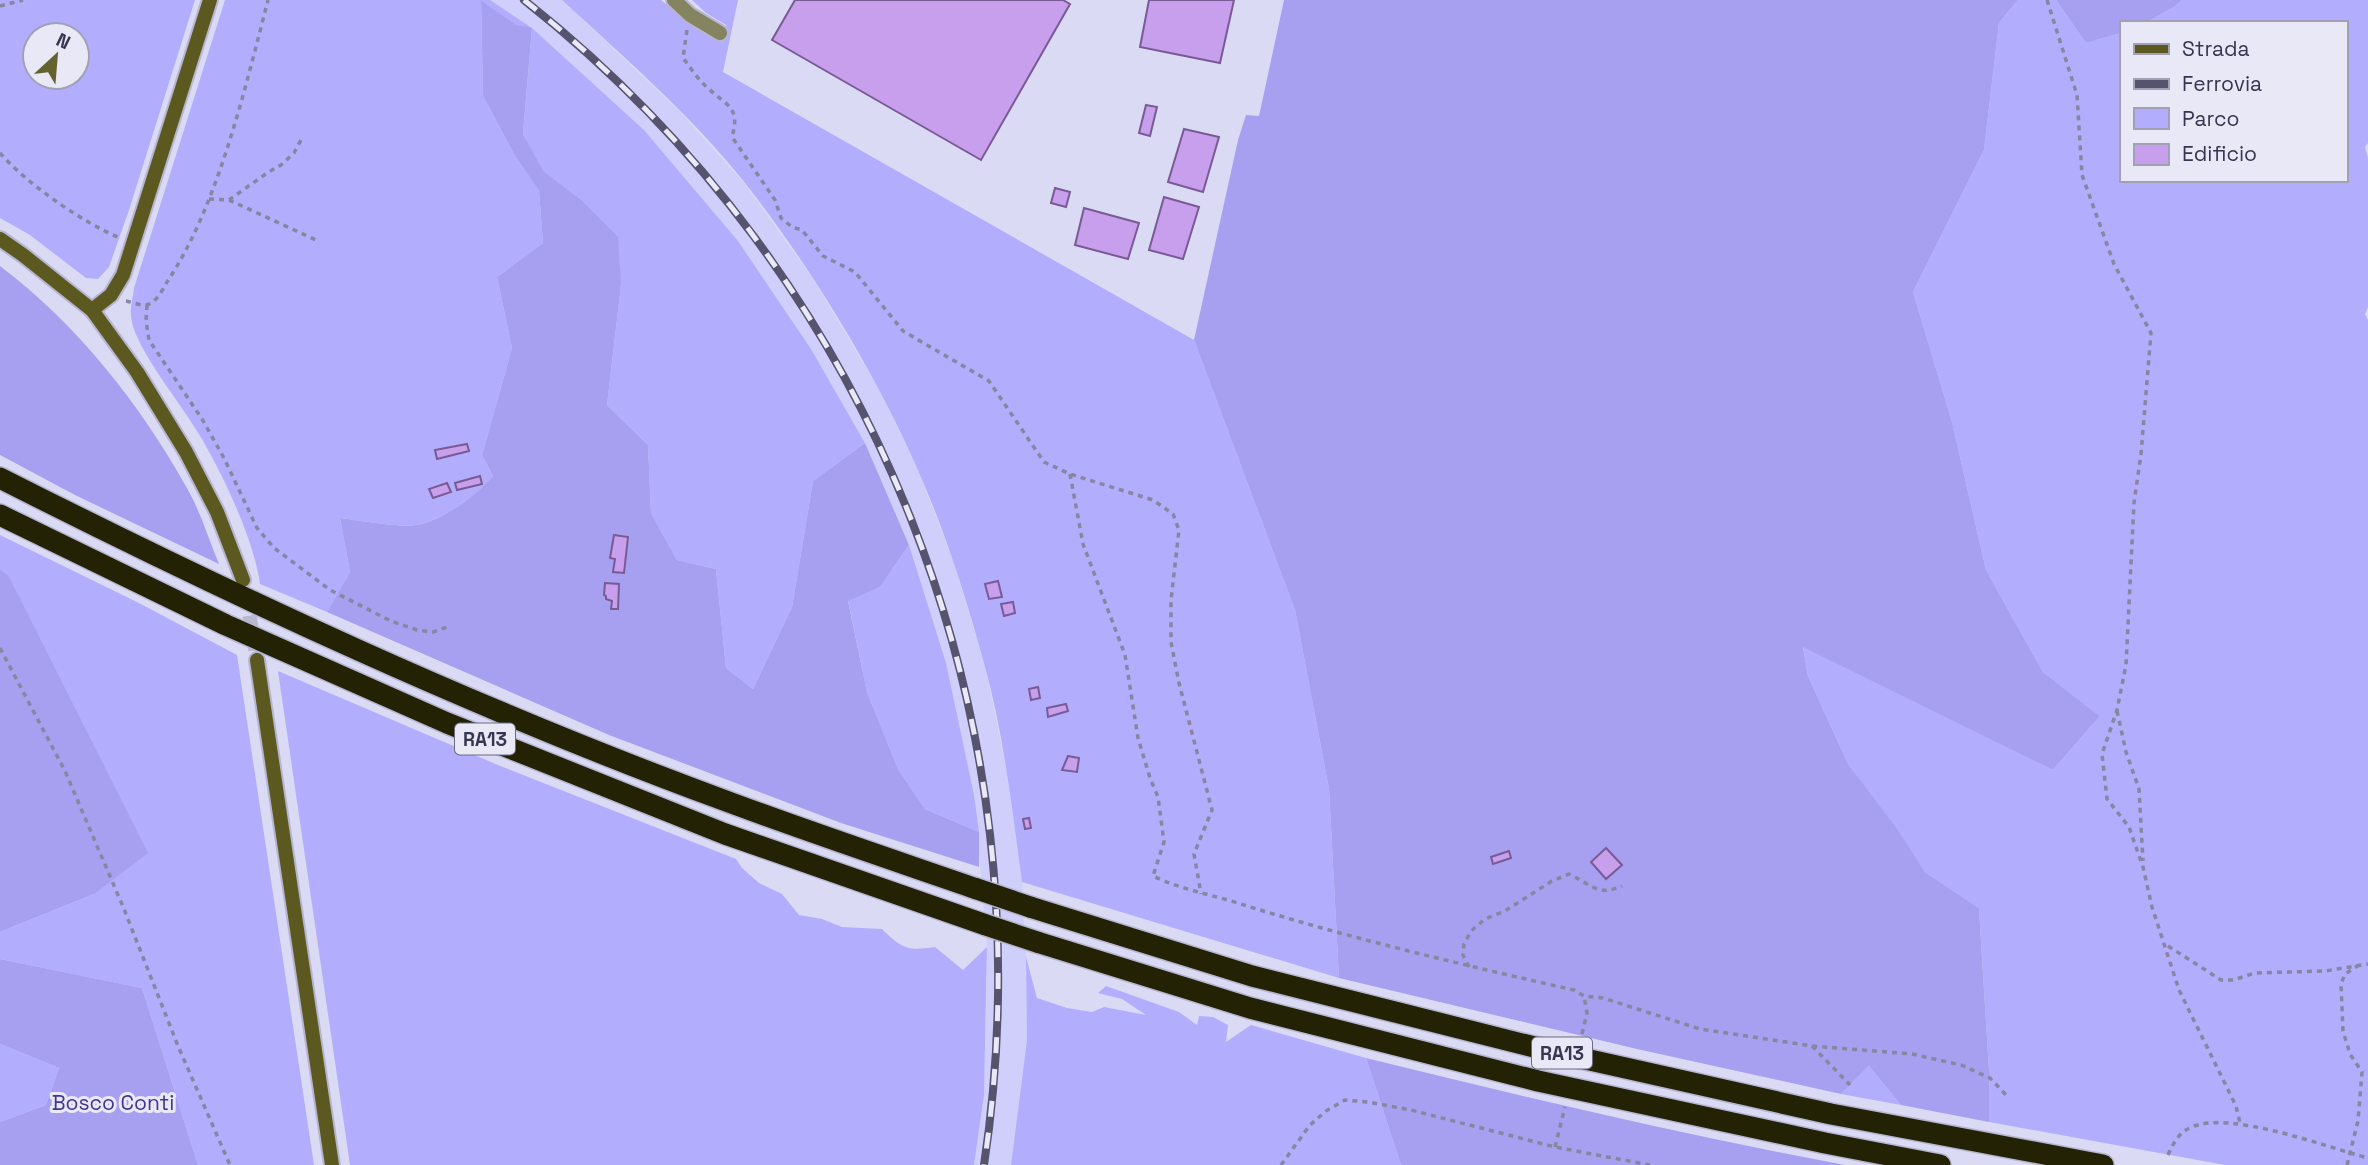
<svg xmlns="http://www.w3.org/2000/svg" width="2368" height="1165" font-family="'Space Grotesk',sans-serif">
<rect width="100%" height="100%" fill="#dbdaf5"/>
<polygon fill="#d0cefb" points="490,0 562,0 679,111 744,183 813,279 878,388 917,468 954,563 985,666 1007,772 1022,882 1026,957 1027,1040 1011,1165 974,1165 984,1095 987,980 987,947 974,795 909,545 865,443 811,349 738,241 644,130 532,28"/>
<g fill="#b3adfe" fill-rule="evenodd">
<path d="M0 0H195L129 210 109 267 98 279 86 278 30 235 0 218ZM35 35H77V77H35Z"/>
<path d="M225 0H490L532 28 644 130 738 241 811 349 865 443 813 481 792 607 753 689 726 668 716 569 677 560 651 513 648 445 607 405 621 285 579 198 544 173 523 134 532 29 517 25 481 2 483 96 515 156 539 191 543 243 497 277 512 348 482 455 493 476C474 497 445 519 416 525 403 528 357 520 340 518L350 572 327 612 260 584C254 539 221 470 197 431 181 403 132 345 131 315 130 307 133 297 134 288Z"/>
<path d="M562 0H661L696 29 723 42 726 25 706 13 692 0H738L723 72 1194 340 1295 610 1329 789 1339 978 1022 882C1012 809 1004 735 984 663 966 597 945 531 917 468 875 372 810 266 745 183 692 116 625 58 562 0Z"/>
<polygon points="2018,0 2056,0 2086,43 2121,33 2121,180 2345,180 2345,23 2145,23 2174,7 2182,0 2368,0 2368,143 2365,147 2368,158 2368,307 2365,314 2368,320 2368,1165 2225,1165 1989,1122 1989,1070 1979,908 1925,872 1848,764 1808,676 1803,646 2053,770 2100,716 2043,672 1986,570 1952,422 1913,292 1984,150 1999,23"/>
<polygon points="0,535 139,603 237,655 314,1165 198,1165 142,988 0,959 0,932 94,894 8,575 0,569"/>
<polygon points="909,545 946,663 974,795 979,832 925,809 898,769 867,692 848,600 880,587"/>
<path d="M278 671 498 765 736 859 742 868 759 883 782 894 799 915 822 919 842 927 882 929C902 949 908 951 935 947L963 970 987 947 984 1095 974 1165H350Z"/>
<polygon points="1026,957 1037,998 1067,1008 1092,1012 1104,1007 1146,1015 1122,999 1098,993 1106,986 1179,1012 1197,1025 1199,1016 1213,1017 1228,1025 1226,1042 1251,1025 1366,1058 1401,1165 1011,1165 1027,1040"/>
<polygon points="0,1044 59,1068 46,1105 0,1122"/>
<polygon points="1869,1066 1901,1105 1841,1094"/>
</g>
<g fill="#a7a0f1">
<polygon points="1284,0 2018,0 1999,23 1984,150 1913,292 1952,422 1986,570 2043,672 2100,716 2053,770 1803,647 1808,676 1848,764 1897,829 1925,872 1979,908 1989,1070 1989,1122 1901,1105 1869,1066 1841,1094 1637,1049 1339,978 1329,789 1295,610 1194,340 1238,140 1246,115 1259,116"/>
<polygon points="2056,0 2182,0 2174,7 2145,23 2121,23 2121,33 2086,43"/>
<path d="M481 1 517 25 532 28 523 134 544 172 579 198 618 237 621 285 607 405 648 445 651 513 677 560 716 569 726 668 753 689 792 607 813 481 865 443 909 545 880 587 848 601 867 692 898 769 925 809 979 832V867L841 823 609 735 327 612 350 572 340 518C357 520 402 528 416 525 444 520 475 496 493 476L482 455 512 348 497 277 543 243 539 191 515 156 483 96Z"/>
<path d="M0 266C77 324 141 405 188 490 201 513 209 540 219 564L75 495 0 455Z"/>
<polygon points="0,569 8,575 148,853 94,894 0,932"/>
<polygon points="0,959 142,988 198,1165 0,1165 0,1122 46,1105 59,1068 0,1044"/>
<path d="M1366 1058C1525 1097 1684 1135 1845 1165H1401Z"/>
</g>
<g fill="#c79fed" stroke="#785b94" stroke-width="2">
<polygon points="795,0 1063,0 1070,4 981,160 772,40"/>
<polygon points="1149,0 1234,0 1220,63 1140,47"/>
<polygon points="1146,105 1157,107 1150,136 1139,133"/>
<polygon points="1184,129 1219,137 1203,192 1168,182"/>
<polygon points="1055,188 1070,192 1066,207 1051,203"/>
<polygon points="1164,197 1199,207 1183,259 1149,250"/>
<polygon points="1084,208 1139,223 1128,259 1075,245"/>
<polygon points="467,444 469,451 437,459 435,450"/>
<polygon points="480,476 482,484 457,490 455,483"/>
<polygon points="447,483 451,492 433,498 429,489"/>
<polygon points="614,535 628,537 624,573 613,572 615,559 610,558"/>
<polygon points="998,581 1002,597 989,599 985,584"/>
<polygon points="605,583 619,584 618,609 611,609 612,601 606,599 606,596 604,595"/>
<polygon points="1013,602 1015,613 1004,616 1001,604"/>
<polygon points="1038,687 1040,698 1031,700 1029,689"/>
<polygon points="1066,704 1068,711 1048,717 1047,708"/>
<polygon points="1068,756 1079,758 1077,772 1062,770"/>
<polygon points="1029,818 1031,828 1025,829 1023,819"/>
<polygon points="1606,848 1622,865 1606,879 1591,862"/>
<polygon points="1509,851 1511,858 1493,864 1491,857"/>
</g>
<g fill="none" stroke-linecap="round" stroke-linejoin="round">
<polyline stroke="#bab9d4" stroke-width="14" stroke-dasharray="14 7" stroke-linecap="butt" points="246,595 257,660"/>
<g stroke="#b7b6d1" stroke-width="18">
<polyline id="street" points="674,0 690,15 720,33"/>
</g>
<g stroke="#b7b6d1" stroke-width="18">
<g id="secondary">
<polyline points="0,239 23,255 92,310 137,372 186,452 217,512 243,580"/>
<polyline points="92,310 111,295 123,275 210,0"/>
<polyline points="257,660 332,1165"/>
</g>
</g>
<g stroke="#b7b6d1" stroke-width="24">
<g id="highway">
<path d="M0 478C235 597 478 710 726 801 809 832 893 860 977 889"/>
<polyline points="0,515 226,625 447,723 725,834 986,925"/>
<polyline points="1030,907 1252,976 1554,1052 1831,1114 2103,1165"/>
<polyline points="1037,942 1250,1008 1538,1081 1825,1143 1940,1165"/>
</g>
</g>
<g stroke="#8785a0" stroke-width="3.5" stroke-dasharray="5 5" stroke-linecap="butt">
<polyline points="2047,0 2077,95 2082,175 2114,264 2151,333 2141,454 2134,503 2126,665 2117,710 2102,754 2107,799 2129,827 2143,867 2152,907 2179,990 2236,1106 2240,1123"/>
<polyline points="0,6 23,0"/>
<path d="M687 30 683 58C691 68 698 80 708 88 726 106 741 106 732 137L775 200 781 218 792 227 802 230 823 256 855 272 903 331 989 381 1044 462 1070 474 1153 500 1173 514 1179 530 1171 600V642L1179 683 1212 810 1194 854 1201 894"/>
<path d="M0 153C27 184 82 222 120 238"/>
<polyline points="209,199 229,200 267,173 281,165 294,153 301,140"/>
<polyline points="229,200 316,240"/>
<path d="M126 301C133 302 144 308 151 303 158 299 163 289 167 282 218 206 245 89 268 0"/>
<polyline points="147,305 146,321 149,340 202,419 224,458 257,528 274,548 330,590 391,621 417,630 433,632 450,626"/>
<path d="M1070 474 1083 544 1125 655 1138 738 1150 778 1158 797 1164 842 1153 876C1182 890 1214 895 1244 905 1353 939 1463 965 1574 990L1584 996 1603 998 1700 1029 1812 1046 1912 1054 1961 1065 1990 1078 2006 1095"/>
<polyline points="0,648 65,771 124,909 178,1046 230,1165"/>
<polyline points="2117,711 2126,752 2139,789 2143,861"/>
<polyline points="2168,946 2221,980 2233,980 2255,973 2325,971 2368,964"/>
<path d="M1469 967 1463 955 1464 944 1471 931 1485 919 1505 911 1552 881 1569 874C1591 884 1597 897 1622 886"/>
<polyline points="1582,1034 1587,1013 1584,996"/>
<polyline points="1812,1046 1850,1085"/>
<polyline points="1555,1147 1565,1107"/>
<path d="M2168 1155C2174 1142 2179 1132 2192 1127 2230 1110 2326 1147 2368 1158"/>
<polyline points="1281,1165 1310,1125 1326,1111 1345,1100 1368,1102 1411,1110 1555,1147 1650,1165"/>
<polyline points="2347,1165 2358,1121 2362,1072 2350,1054 2343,1031 2341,984 2345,974 2359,965"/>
</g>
<use href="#street" stroke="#858460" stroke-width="14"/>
<use href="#secondary" stroke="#5c5920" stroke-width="14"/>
<use href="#highway" stroke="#232205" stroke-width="21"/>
<g stroke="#55536e" stroke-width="8">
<path id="rail" d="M524 0C877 278 1051 721 984 1165"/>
</g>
<use href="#rail" stroke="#e9e8f6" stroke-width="5" stroke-dasharray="16" stroke-linecap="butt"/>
<g stroke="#b7b6d1" stroke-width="24" stroke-linecap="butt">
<g id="highway-bridge">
<polyline points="977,889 1030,907"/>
<polyline points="986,925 1037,942"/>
</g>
</g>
<use href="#highway-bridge" stroke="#232205" stroke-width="21"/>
</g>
<g text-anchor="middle" stroke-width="6" stroke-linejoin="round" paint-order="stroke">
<g fill="#e9e8f6" stroke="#6c6b82" stroke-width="2">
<rect x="455" y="723.5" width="60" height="31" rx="5"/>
<rect x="1532" y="1037.5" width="60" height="31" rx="5"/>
</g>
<g font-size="19" font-weight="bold" fill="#373550">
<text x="485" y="746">RA13</text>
<text x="1562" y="1060">RA13</text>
</g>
<g font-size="21" fill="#463490" stroke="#e9e8f6">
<text x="113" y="1110">Bosco Conti</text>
</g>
</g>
<rect x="2120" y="21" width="228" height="161" fill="#e9e8f6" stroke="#a2a0b4" stroke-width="2"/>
<rect x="2134" y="44" width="35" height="10" fill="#5c5920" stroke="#a2a0b4" stroke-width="2"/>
<text x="2182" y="56" font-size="21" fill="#373550">Strada</text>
<rect x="2134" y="79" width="35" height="10" fill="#55536e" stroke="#a2a0b4" stroke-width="2"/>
<text x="2182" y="91" font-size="21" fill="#373550">Ferrovia</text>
<rect x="2134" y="108" width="35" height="21" fill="#b3adfe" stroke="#a2a0b4" stroke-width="2"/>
<text x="2182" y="126" font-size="21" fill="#373550">Parco</text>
<rect x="2134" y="144" width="35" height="21" fill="#c79fed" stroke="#a2a0b4" stroke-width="2"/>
<text x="2182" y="161" font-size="21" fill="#373550">Edificio</text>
<g transform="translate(56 56) rotate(26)"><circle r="33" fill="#e9e8f6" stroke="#a2a0b4" stroke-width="2"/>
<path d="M0-5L12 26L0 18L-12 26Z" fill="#646330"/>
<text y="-10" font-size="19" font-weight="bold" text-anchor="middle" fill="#373550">N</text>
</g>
</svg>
